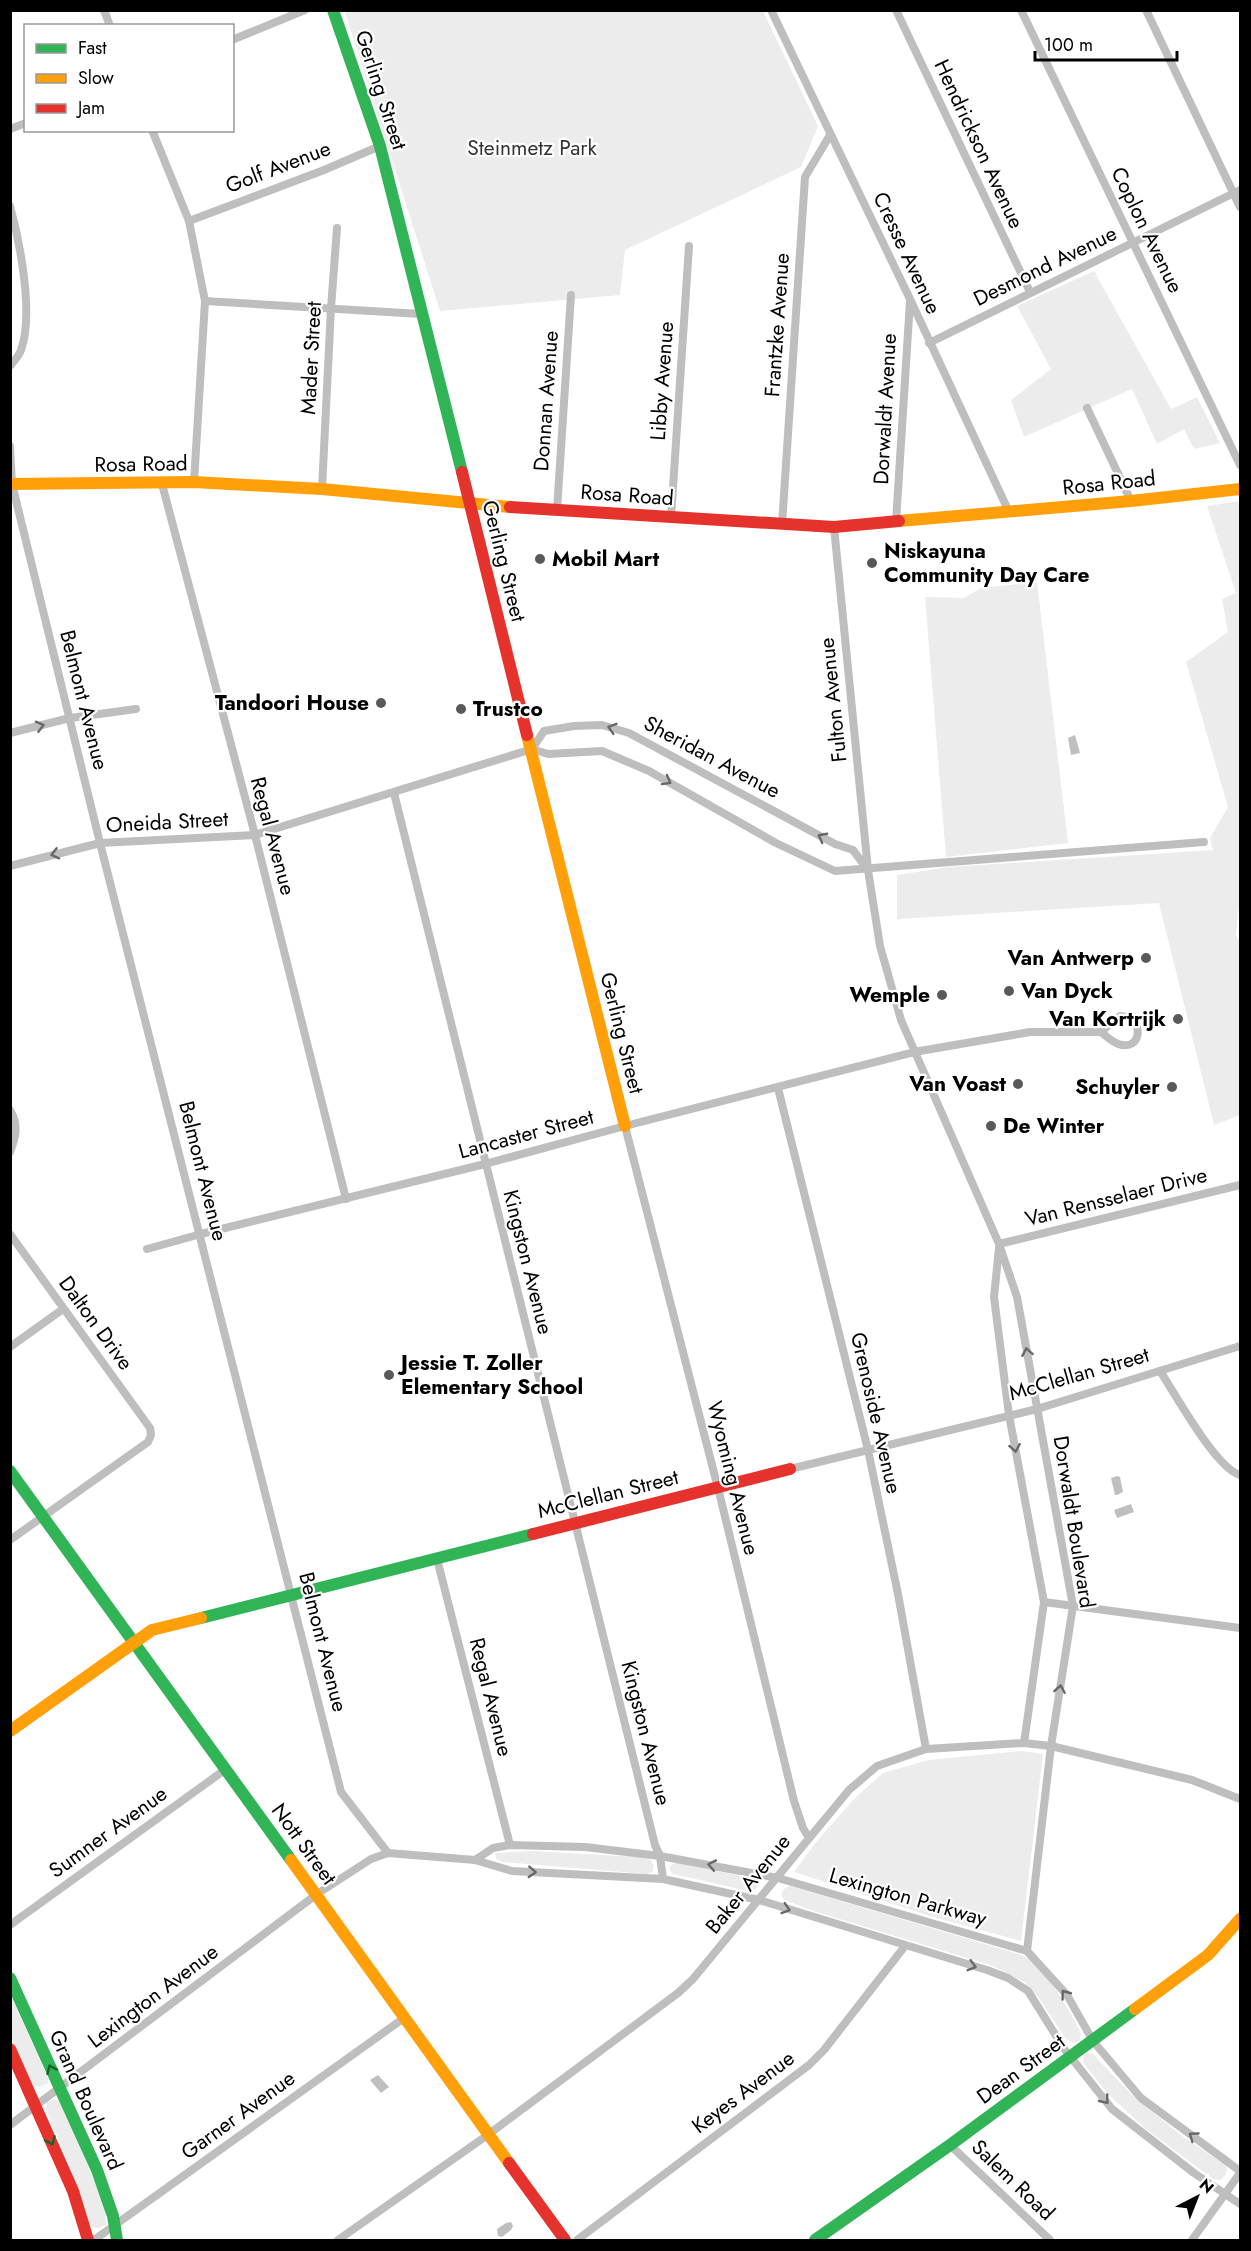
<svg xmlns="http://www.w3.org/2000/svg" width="1251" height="2251" font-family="Jost,sans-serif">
<rect width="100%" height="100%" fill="#fff"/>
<g fill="#ececec">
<polygon points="348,10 763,11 818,126 801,167 625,250 620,295 440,311 345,12"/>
<polygon points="1094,271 1171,409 1197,397 1220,443 1194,449 1184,429 1157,444 1132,389 1024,437 1011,400 1051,369 1017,306"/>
<polygon points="1240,501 1240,894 1236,936 1240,942 1240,1115 1214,1125 1159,903 897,919 897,875 949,867 1213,850 1210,838 1228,807 1186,662 1228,632 1222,599 1236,593 1207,506"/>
<polygon points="1037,582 1068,843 946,857 925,597 964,598 981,588"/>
<polygon points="1021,1751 1043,1754 1021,1941 927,1915 794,1872 816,1842 855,1798 883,1773 928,1760"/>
<polygon points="531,1851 641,1857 651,1860 654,1866 652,1872 647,1874 503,1862 496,1859 495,1853"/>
<polygon points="676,1863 757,1879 760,1883 753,1892 673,1874 669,1869 671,1865"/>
<path d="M790 1886 1019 1954C1023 1956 1028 1958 1032 1961 1047 1973 1074 2016 1081 2034L1079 2041 1073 2043 1066 2039 1037 1995 1024 1982 993 1966 810 1910 783 1899 781 1894 784 1889Z"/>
<polygon points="10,1993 48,2078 48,2083 39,2087 30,2083 11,2037"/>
<path d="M1086 2053H1092L1132 2095 1182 2136 1227 2166C1227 2173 1226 2176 1220 2180L1213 2179 1146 2129 1109 2095 1084 2064 1083 2059Z"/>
<polygon points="54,2099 61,2101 105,2208 106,2225 98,2228 90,2227 72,2171 46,2110 46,2103"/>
</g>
<g fill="#bfbfbf">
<polygon points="1075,735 1080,753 1071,755 1068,738"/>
<polygon points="1117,1476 1120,1477 1123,1492 1117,1495 1115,1495 1111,1478"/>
<polygon points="1131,1504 1134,1512 1117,1518 1114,1510"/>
<polygon points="378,2075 389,2087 381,2093 370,2080"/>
<polygon points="511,2222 513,2226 511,2230 502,2237 498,2236 497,2229 506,2223"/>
</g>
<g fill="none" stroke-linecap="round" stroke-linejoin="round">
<g stroke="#bebebe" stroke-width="8">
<polyline points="104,10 110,26"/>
<polyline points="771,10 910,299 1009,512"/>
<polyline points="896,10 1030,292"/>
<polyline points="1021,10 1240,465"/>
<polyline points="1146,10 1240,207"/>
<polyline points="232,40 305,10"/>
<polyline points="10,129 26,123"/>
<polyline points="152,130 189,221 205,301 194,482"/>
<path d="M10 206C20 242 34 315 21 350 19 356 14 361 10 366"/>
<polyline points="189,221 324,170 380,146"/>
<polyline points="205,301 421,314"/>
<polyline points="929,343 1240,190"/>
<polyline points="1087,408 1131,501"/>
<polyline points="10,446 12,484 100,843 341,1792 388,1853"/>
<polyline points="162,484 255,835 346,1199"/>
<polyline points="322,489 331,308 337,228"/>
<polyline points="557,510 571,295"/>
<polyline points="671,518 689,246"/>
<polyline points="896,522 910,301"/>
<polyline points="782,525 805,177 830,135"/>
<polyline points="834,527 868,870 880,946 901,1020 999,1244 1017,1297 1073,1606 1051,1746 1027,1951"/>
<polyline points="10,733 70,718 136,709"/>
<polyline points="532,749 544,731 574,726 602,725 629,733 835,844 853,850 868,870"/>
<polyline points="394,793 655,1845 660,1856 663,1879"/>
<polyline points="10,866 100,843 255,835 532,749 548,754 602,751 649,771 776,843 835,871 1204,842"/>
<path d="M1120 1016 1132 1018C1142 1028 1139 1048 1122 1045 1114 1044 1107 1037 1101 1032Z"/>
<polyline points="778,1088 868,1450 898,1594 926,1749"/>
<path d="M10 1110C19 1125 16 1137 10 1152"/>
<polyline points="625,1126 720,1496 794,1801 803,1828 809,1838"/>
<polyline points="10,1234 150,1428 151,1435 148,1442 10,1540"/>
<polyline points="999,1244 1240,1185"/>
<polyline points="999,1248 994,1297 1009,1415 1044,1602 1024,1743"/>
<polyline points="147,1249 201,1234 485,1164 625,1126 914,1052 1030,1032 1101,1032"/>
<polyline points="10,1347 63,1309"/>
<path d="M1160 1371C1176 1395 1215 1467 1240 1475"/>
<polyline points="790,1469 1037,1409 1240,1346"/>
<polyline points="437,1559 510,1845"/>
<polyline points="1044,1602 1240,1628"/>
<polyline points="475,1860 493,1848 510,1845 585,1847 660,1856 778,1878 1027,1951 1067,1995 1093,2041 1141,2098 1240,2171"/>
<polyline points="10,1925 226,1769"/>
<polyline points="10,2125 317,1894 371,1859 388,1853 475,1860 512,1871 663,1879 759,1900 987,1970 1008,1978 1028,1991 1065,2050 1112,2109 1194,2173 1240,2204"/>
<polyline points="950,2145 1050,2240"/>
<polyline points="94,2240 404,2018"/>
<polyline points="338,2240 489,2134 678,1993 693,1979 849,1790 877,1766 926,1749 1024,1743 1051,1746 1192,1780 1240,1799"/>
<polyline points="577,2240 809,2065 824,2050 905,1946"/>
<polyline points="1192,2240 1240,2173"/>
</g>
<g stroke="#30b455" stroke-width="12">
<polyline points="333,10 380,146 462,472"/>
<polyline points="10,1471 291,1860"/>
<polyline points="201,1618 533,1534"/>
<polyline points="10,1978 97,2170 113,2216 117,2240"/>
<polyline points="815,2240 950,2145 1135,2009"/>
</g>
<g stroke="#ff9f0a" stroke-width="12">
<polyline points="10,484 194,482 322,489 510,507"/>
<polyline points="899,521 1131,501 1240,489"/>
<polyline points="527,735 625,1126"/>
<polyline points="10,1731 152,1630 201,1618"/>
<polyline points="291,1860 509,2163"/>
<polyline points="1135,2009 1208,1955 1240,1919"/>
</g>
<g stroke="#e5322d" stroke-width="12">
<polyline points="462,472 527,735"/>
<polyline points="510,507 834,527 899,521"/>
<polyline points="533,1534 790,1469"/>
<polyline points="10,2049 73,2191 88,2240"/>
<polyline points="509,2163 565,2240"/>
</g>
</g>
<defs><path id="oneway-chevron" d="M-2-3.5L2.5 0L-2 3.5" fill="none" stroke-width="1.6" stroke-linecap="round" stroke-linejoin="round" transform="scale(1.5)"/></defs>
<g stroke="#686868">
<use href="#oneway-chevron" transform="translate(40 726) rotate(-14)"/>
<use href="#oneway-chevron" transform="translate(612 728) rotate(-163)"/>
<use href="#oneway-chevron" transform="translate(667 781) rotate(29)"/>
<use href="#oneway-chevron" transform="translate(822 837) rotate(-152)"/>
<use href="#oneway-chevron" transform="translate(55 854) rotate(166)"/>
<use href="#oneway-chevron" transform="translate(1027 1352) rotate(-100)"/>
<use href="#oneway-chevron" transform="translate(1015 1448) rotate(80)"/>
<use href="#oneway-chevron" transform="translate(1060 1689) rotate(-81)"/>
<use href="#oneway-chevron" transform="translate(712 1865) rotate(-169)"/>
<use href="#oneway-chevron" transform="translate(532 1872) rotate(3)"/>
<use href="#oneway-chevron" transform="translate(786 1909) rotate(18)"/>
<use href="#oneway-chevron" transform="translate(972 1966) rotate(16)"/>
<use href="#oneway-chevron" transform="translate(1065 1994) rotate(-127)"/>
<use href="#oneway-chevron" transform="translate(1105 2100) rotate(51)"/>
<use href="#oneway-chevron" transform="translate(1193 2136) rotate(-144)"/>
</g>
<g stroke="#1a632f">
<use href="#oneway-chevron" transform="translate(51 2069) rotate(-114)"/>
<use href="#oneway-chevron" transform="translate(51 2141) rotate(66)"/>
</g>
<g fill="#595959" stroke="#fff" stroke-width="2">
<circle cx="540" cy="559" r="6"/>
<circle cx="872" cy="563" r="6"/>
<circle cx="381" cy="703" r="6"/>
<circle cx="461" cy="709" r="6"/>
<circle cx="1146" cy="958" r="6"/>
<circle cx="1009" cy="991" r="6"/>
<circle cx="942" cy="995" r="6"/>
<circle cx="1178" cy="1019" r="6"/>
<circle cx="1018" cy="1084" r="6"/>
<circle cx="1172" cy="1087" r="6"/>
<circle cx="991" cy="1126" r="6"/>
<circle cx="389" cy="1375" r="6"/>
</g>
<g text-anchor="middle" stroke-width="4.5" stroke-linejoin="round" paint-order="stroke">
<g font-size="21" fill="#000" stroke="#fff">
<text transform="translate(381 90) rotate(72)" y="7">Gerling Street</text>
<text transform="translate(979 144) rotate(65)" y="7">Hendrickson Avenue</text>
<text transform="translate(278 167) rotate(-21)" y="7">Golf Avenue</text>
<text transform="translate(1147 230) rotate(64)" y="7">Coplon Avenue</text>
<text transform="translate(907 253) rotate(65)" y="7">Cresse Avenue</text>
<text transform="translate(1045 266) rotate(-26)" y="7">Desmond Avenue</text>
<text transform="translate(777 325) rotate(-86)" y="7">Frantzke Avenue</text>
<text transform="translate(311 358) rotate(-87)" y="7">Mader Street</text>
<text transform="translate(662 381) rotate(-86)" y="7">Libby Avenue</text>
<text transform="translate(546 401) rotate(-86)" y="7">Donnan Avenue</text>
<text transform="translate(885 409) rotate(-87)" y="7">Dorwaldt Avenue</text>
<text transform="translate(141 464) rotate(-1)" y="7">Rosa Road</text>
<text transform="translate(1109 483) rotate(-6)" y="7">Rosa Road</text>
<text transform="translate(627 495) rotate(4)" y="7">Rosa Road</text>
<text transform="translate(504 561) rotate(76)" y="7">Gerling Street</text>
<text transform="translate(84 700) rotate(76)" y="7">Belmont Avenue</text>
<text transform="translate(833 700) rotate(-96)" y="7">Fulton Avenue</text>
<text transform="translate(712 757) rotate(28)" y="7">Sheridan Avenue</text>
<text transform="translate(167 822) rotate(-3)" y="7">Oneida Street</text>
<text transform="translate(273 836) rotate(75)" y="7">Regal Avenue</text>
<text transform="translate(622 1033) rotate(76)" y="7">Gerling Street</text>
<text transform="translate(526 1134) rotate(-15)" y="7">Lancaster Street</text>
<text transform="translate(203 1171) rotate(76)" y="7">Belmont Avenue</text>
<text transform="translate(1116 1197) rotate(-14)" y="7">Van Rensselaer Drive</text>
<text transform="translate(528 1262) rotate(76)" y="7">Kingston Avenue</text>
<text transform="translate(96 1323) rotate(54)" y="7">Dalton Drive</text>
<text transform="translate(1079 1374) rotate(-16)" y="7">McClellan Street</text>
<text transform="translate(876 1413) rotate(77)" y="7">Grenoside Avenue</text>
<text transform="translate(733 1478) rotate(76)" y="7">Wyoming Avenue</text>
<text transform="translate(608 1494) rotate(-14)" y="7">McClellan Street</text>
<text transform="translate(1074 1522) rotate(81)" y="7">Dorwaldt Boulevard</text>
<text transform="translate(323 1642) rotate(76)" y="7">Belmont Avenue</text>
<text transform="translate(491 1697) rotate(76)" y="7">Regal Avenue</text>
<text transform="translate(646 1733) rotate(76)" y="7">Kingston Avenue</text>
<text transform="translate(108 1832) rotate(-36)" y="7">Sumner Avenue</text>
<text transform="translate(304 1844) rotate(54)" y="7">Nott Street</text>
<text transform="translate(748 1884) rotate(-51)" y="7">Baker Avenue</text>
<text transform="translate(908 1897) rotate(16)" y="7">Lexington Parkway</text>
<text transform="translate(153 1996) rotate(-37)" y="7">Lexington Avenue</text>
<text transform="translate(1021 2069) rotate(-36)" y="7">Dean Street</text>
<text transform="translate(743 2092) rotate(-37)" y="7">Keyes Avenue</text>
<text transform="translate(86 2100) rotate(66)" y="7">Grand Boulevard</text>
<text transform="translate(238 2115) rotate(-36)" y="7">Garner Avenue</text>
<text transform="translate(1013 2180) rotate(44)" y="7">Salem Road</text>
</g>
<g font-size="21" fill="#333" stroke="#fff">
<text x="532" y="155">Steinmetz Park</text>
</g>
<g font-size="21" font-weight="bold" fill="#000" stroke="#fff" text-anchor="start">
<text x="884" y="558">Niskayuna<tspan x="884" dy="24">Community Day Care</tspan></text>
<text x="552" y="566">Mobil Mart</text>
<text x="369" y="710" text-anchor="end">Tandoori House</text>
<text x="473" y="716">Trustco</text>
<text x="1134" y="965" text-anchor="end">Van Antwerp</text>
<text x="1021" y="998">Van Dyck</text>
<text x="930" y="1002" text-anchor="end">Wemple</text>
<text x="1166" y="1026" text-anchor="end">Van Kortrijk</text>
<text x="1006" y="1091" text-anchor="end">Van Voast</text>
<text x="1160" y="1094" text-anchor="end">Schuyler</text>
<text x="1003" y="1133">De Winter</text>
<text x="401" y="1370">Jessie T. Zoller<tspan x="401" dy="24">Elementary School</tspan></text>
</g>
</g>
<rect width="1251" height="2251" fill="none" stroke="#000000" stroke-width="24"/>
<rect x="24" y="24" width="210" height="108" fill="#ffffff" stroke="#999999" stroke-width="1.5"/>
<rect x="36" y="44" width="30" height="9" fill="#30b455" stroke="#999999" stroke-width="1.5"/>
<text x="78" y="54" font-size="18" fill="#000000">Fast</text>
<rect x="36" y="74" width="30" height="9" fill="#ff9f0a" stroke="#999999" stroke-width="1.5"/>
<text x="78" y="84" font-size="18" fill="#000000">Slow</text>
<rect x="36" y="104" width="30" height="9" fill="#e5322d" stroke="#999999" stroke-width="1.5"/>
<text x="78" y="114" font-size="18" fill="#000000">Jam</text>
<g transform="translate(1197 2197) rotate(42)" stroke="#ffffff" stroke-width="4.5" paint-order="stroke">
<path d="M0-4.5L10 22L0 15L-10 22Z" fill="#000000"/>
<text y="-9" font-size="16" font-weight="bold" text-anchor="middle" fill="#000000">N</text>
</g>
<path d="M1035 51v9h142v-9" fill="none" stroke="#000000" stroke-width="3"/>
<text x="1044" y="51" font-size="18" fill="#000000" stroke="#ffffff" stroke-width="4.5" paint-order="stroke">100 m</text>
</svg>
